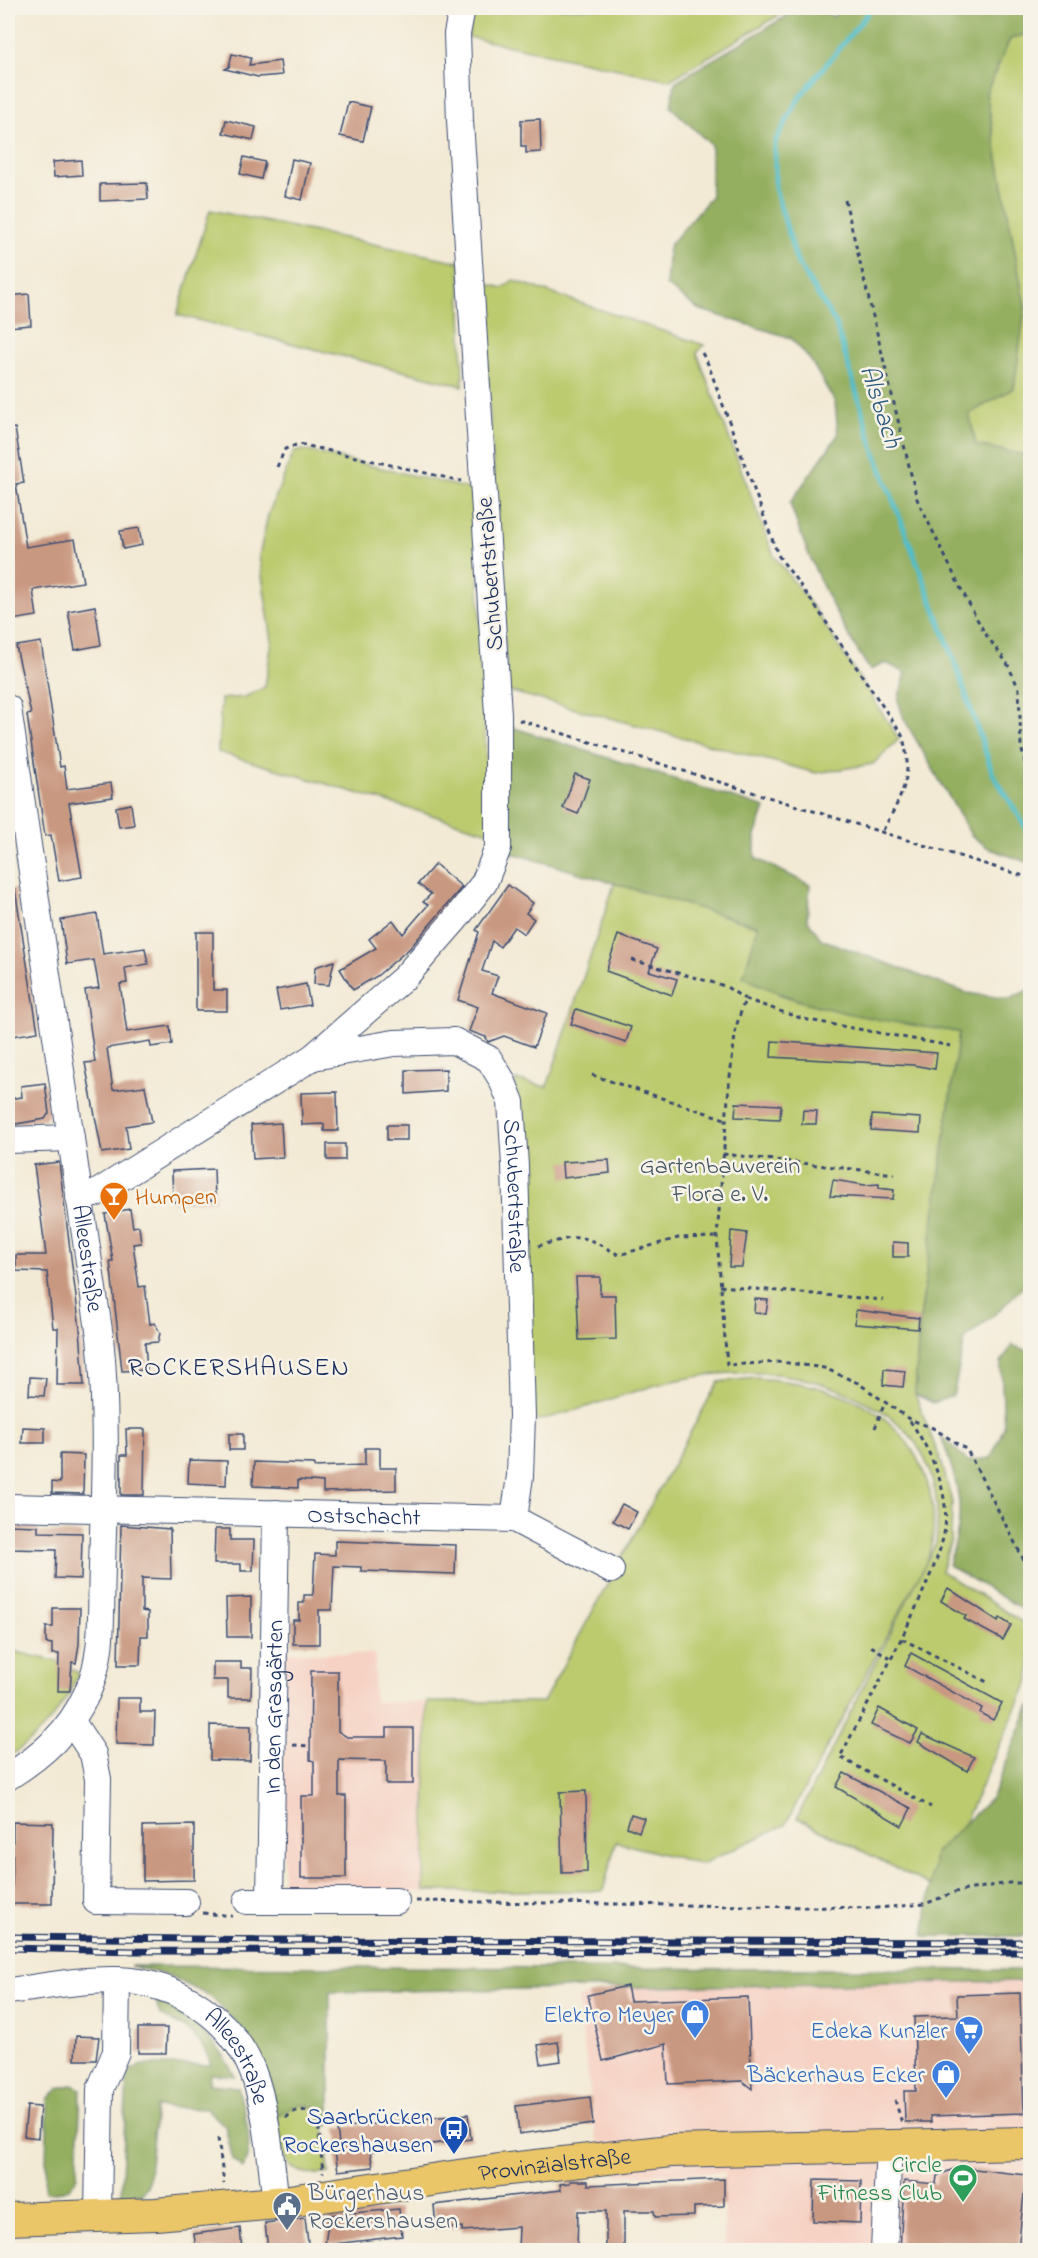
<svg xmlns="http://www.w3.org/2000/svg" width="1038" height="2258" font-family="'Indie Flower',sans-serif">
<rect width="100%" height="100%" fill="#f7f3e8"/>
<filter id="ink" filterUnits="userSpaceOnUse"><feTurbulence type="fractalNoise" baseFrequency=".0167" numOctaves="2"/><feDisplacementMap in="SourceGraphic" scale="12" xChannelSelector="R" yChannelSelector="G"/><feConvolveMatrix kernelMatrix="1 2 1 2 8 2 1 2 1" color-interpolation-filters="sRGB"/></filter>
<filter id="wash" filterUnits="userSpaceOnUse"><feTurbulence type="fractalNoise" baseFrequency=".008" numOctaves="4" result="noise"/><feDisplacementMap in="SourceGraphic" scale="24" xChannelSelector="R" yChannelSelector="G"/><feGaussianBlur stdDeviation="1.35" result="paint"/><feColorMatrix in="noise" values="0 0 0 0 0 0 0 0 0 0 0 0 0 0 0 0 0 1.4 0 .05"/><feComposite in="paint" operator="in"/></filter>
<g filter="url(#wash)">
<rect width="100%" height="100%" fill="#f3ead5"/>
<g fill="#f6d2c4">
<polygon points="283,1652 375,1654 374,1702 427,1702 424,1891 294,1892 283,1884"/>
<polygon points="895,1981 1030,1981 1030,2250 724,2250 724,2172 617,2175 596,2136 578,1998 627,1986"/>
</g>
<g fill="#bbcb6e" stroke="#6b7d66" stroke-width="1.5">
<polygon points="393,8 454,8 452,17"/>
<polygon points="473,8 791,8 670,80 468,37"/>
<polygon points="1030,33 1030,456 976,445 969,413 1014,388 1025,307 986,93 1010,39"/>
<polygon points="210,210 460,262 463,386 177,315"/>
<polygon points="513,280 704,345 697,353 774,556 813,607 899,739 873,764 816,773 508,691 481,282 503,288"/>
<polygon points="304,450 475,490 489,832 218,752 221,699 245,697 265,687 272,641 259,556 268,515 294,452"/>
<path d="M615 882 759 927 778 994C837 1014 897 1023 959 1032L919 1327 915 1394 942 1464 952 1502 951 1540 941 1571 1030 1627V1678L935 1888 797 1818 936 1543C942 1492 929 1441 883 1412 813 1369 744 1364 664 1383 620 1394 578 1413 533 1421L515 1080 547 1087Z"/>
<path d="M755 1378C830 1383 902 1404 927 1482 936 1510 936 1536 926 1563L785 1825 702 1864 616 1842 603 1891H424L427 1702H543L718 1382Z"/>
<path d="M8 1650 59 1662 79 1673C64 1708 40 1737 8 1757Z"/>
<path d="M298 2104H313L323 2113 329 2173C281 2179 285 2158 276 2119L283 2111Z"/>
</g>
<g fill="#94af61" stroke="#586f60" stroke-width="1.5">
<path d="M800 8H819L833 17 841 8H1030V33L1010 39 986 93 1025 307 1014 388 969 414 976 445 1030 456V863L990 849 971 835 904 719 898 700 906 673 886 663 870 670C836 619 809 562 790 503L838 435 835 402 811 361 791 338 698 309 666 285 669 246 711 197V145L671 107 675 82Z"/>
<path d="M505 725 765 808 755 836V858L810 885 807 919 821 939 967 993 1010 999 1030 989V1279L1002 1308 965 1339 953 1396 933 1403 915 1394 919 1327 959 1032C884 1021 812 1012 743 977L758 926 505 851Z"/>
<path d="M1012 1345 1030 1352V1614L948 1565C968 1513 959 1487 941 1436L968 1461 991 1458 1004 1427 1001 1363Z"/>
<polygon points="1030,1705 1030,1936 924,1936 935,1853 992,1797"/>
<path d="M130 1966 1024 1970V1981L330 1992V2125L326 2126 323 2113C308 2100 289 2103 276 2119L269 2077 244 2031 211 1997 170 1976Z"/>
<path d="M156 2001C192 2017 217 2041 235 2076L210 2074 209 2084 238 2087C244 2114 256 2142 243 2168L233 2160 225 2126 207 2109 156 2107 148 2184 142 2194H121L127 2079 131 2070 141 2065H211C204 2039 184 2026 160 2015Z"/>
<path d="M72 2085 81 2089 77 2176C70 2193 62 2192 45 2192L48 2099 59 2088Z"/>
</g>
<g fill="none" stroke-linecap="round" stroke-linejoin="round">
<polyline stroke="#4fbdc7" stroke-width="5" points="872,8 799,98 775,142 775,188 797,262 835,322 874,450 952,654 993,774 1030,834"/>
</g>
<g id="blocks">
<g fill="#c99881">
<polygon points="232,54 251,58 249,65 280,61 282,75 258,77 225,69 229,67"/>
<polygon points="348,102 371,107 363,141 340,136"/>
<polygon points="540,119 541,152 526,153 526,146 521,146 521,120"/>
<polygon points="226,120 256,127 253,140 223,133"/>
<polygon points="244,157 265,162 261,179 240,174"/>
<polygon points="292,159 310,163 302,200 285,196"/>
<polygon points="81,160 82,175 54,177 53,162"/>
<polygon points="147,183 148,199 100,201 100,184"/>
<polygon points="29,294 31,325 8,327 8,296"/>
<polygon points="15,428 24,483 16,484 26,547 75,539 83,582 33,590 37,616 12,620 8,596 8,429"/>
<polygon points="139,528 142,545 123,549 120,531"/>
<polygon points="95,606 101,645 75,650 68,611"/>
<polygon points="41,642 60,767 64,766 67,789 111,783 113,797 69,803 82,877 59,881 51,835 45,836 27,715 31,714 16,646"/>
<polygon points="575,774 590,779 578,814 563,808"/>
<polygon points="131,804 134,825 119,827 116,807"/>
<polygon points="435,864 462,887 410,948 377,976 353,990 340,969 376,948 369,939 393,920 403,934 428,905 423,902 431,894 418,884"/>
<polygon points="508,885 533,903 526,913 534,919 524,934 514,927 500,947 492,941 482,971 498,976 492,993 547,1013 534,1047 504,1036 488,1042 486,1037 469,1031 478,1007 458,1000 479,932 476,930"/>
<polygon points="15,889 38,1032 13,1036 8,1003 8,890"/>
<polygon points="97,914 103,954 145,948 148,964 125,968 127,983 120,984 127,1032 170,1026 172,1044 151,1047 150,1041 107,1048 113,1090 145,1086 152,1122 126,1126 129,1149 102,1153 85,1063 95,1062 85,990 99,988 94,960 67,964 61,920"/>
<polygon points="196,932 213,932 213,990 227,990 227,1011 196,1011"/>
<polygon points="618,935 657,949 649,971 677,979 672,995 606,971"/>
<polygon points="334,961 329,985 314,984 315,967"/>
<polygon points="306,984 310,1005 280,1010 276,990"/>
<polygon points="576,1009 631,1027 626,1042 571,1024"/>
<polygon points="772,1041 937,1053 935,1069 913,1065 771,1057"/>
<polygon points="446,1069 446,1091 406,1094 406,1070"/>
<polygon points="45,1083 49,1113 45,1119 10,1125 8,1099 22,1097 21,1086"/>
<polygon points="337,1092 338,1131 324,1131 324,1124 302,1125 301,1093"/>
<polygon points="736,1103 781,1105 780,1119 735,1117"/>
<polygon points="803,1110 817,1111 816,1124 802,1124"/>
<polygon points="872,1115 921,1118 920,1133 871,1130"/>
<polygon points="281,1123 283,1157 253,1159 251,1125"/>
<rect x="387" y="1125" width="20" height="15"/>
<rect x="327" y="1144" width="18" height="16"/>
<polygon points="609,1160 610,1173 563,1178 562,1162"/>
<polygon points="59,1162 80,1329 84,1385 57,1385 58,1328 53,1328 47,1272 16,1271 16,1255 46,1255 34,1165"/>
<polygon points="214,1169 215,1200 173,1202 172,1171"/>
<polygon points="833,1180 865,1185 879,1184 879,1188 894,1190 893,1199 830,1196"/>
<polygon points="130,1209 133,1227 139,1226 141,1243 133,1244 139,1287 145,1286 150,1324 155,1323 160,1333 158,1342 145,1343 147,1370 122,1371 110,1261 113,1261 105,1214"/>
<polygon points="731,1231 747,1233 742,1267 729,1267"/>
<polygon points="893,1242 908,1243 908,1257 893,1257"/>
<polygon points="576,1277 600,1277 600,1295 615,1295 616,1339 579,1340"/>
<polygon points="755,1299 768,1300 766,1314 754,1313"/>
<polygon points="856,1310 919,1318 918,1329 855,1324"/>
<polygon points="884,1369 905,1371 903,1387 883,1385"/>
<polygon points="30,1377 46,1378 44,1396 29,1395"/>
<polygon points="23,1427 45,1428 45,1443 22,1443"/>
<polygon points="126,1429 145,1429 144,1495 121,1495 121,1455 127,1455"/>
<rect x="229" y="1434" width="14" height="16"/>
<polygon points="365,1448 380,1448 380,1468 396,1468 396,1490 323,1492 323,1482 298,1480 298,1488 253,1486 254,1462 314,1464 314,1467 365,1465"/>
<polygon points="60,1454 84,1455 83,1494 52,1493 52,1482 60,1483"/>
<polygon points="189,1460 227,1461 226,1485 188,1483"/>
<polygon points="622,1504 637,1512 628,1529 613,1521"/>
<polygon points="8,1525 38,1526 38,1532 82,1533 81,1579 55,1578 56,1550 8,1549"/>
<polygon points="121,1525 170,1529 171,1579 142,1578 142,1611 148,1612 148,1636 141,1636 140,1665 118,1665"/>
<polygon points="215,1529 230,1529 230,1540 254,1540 253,1571 241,1571 241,1564 214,1564"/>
<polygon points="335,1541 456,1545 455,1574 361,1571 361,1567 334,1566 332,1610 319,1610 319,1644 293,1644 293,1620 299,1620 299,1603 304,1603 304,1595 313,1595 315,1554 335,1555"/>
<polygon points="948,1588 998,1621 1000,1618 1011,1625 1003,1640 964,1619 966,1616 941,1601"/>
<polygon points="251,1597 251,1637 227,1637 226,1598"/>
<polygon points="53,1608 80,1608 79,1644 76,1663 72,1662 70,1691 58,1691 59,1654 52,1654 52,1644 46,1643 46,1627 53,1627"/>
<polygon points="911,1653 1002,1703 993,1720 980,1713 982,1708 905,1666"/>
<polygon points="213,1662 241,1662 241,1668 252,1668 251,1698 228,1698 228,1680 213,1680"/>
<polygon points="311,1671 338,1671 338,1731 347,1737 387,1737 387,1728 413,1728 413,1784 386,1784 386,1761 339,1760 339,1796 346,1796 346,1878 301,1878 301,1796 314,1796 314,1761 310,1760"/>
<polygon points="117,1698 140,1698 140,1712 155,1712 154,1745 116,1744"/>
<polygon points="879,1708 918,1730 910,1743 871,1725"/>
<polygon points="210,1725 251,1726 250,1761 210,1760"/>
<polygon points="922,1734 974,1757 967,1771 918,1742"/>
<polygon points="844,1773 911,1808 902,1826 836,1787"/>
<polygon points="586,1791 587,1872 562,1873 560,1792"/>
<polygon points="631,1814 644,1818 639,1832 627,1827"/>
<polygon points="13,1822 53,1823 52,1904 12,1904"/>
<polygon points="194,1825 194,1880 143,1881 143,1826"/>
<polygon points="627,1986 630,2001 748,1997 752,2089 742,2081 668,2084 666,2044 603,2061 588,1995"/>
<polygon points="1020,1993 1024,2113 930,2116 931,2122 905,2122 904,2091 916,2091 914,2017 958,2016 957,1995"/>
<polygon points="138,2028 167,2028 166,2053 138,2053"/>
<polygon points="76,2036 99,2037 96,2060 75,2060"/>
<polygon points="558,2042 561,2061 541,2064 538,2045"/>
<polygon points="590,2097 593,2124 519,2134 516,2106"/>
<polygon points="27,2106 40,2107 38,2138 24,2136"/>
<polygon points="468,2114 471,2139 370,2152 373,2167 338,2171 334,2145 339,2144 337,2128"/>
<polygon points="958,2167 1026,2175 1018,2250 900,2250 904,2181 936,2184 937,2176"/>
<polygon points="724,2179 724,2206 694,2207 694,2216 655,2217 654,2211 624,2211 624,2250 606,2250 606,2211 578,2211 577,2250 518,2250 519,2227 462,2231 462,2227 436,2229 434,2205 561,2190 560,2184 570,2183 570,2181 588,2181 588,2185"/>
<polygon points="814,2180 861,2181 860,2223 813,2221"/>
<polygon points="399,2209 402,2236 325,2245 329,2215"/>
<polygon points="305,2218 309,2250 268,2250 265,2223"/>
<polygon points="240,2228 242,2250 196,2250 194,2234"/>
</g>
</g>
</g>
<g filter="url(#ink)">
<use href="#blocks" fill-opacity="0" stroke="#3b4b70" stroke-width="1.5"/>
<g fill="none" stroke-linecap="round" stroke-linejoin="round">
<g stroke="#3b4b70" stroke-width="28">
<g id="minor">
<path id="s1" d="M8 708 100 1337C108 1413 104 1491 102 1568 100 1609 105 1655 87 1693 69 1732 43 1755 8 1777"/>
<path id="s2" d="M313 1057 394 1043 454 1041 489 1059 502 1080 511 1102 515 1166 522 1415 520 1476 514 1519"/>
<polyline points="8,1140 71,1138"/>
<polyline points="79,1197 95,1194 313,1057 405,977 454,921 484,883 498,848 498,714 460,121 457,34 462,8"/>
<path id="s3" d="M8 1507 514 1519 611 1570"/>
<polyline points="72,1722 93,1754 98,1779 96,1901 186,1902"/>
<polyline points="247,1901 396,1901"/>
<path id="s4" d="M270 1901 276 1513"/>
<path id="s5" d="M8 1991C43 1987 81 1979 117 1980 179 1982 237 2020 256 2081 268 2119 271 2163 276 2203"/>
<polyline points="98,2217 100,2089 116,2052 117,1980"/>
<polyline points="884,2250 889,2145"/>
</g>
</g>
<g stroke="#3b4b70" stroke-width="34">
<g id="major">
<path id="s6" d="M8 2219 156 2214 276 2203 499 2170 670 2151 1030 2143"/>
</g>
</g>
<g stroke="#3b4b70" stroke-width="3" stroke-dasharray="4.5 4.5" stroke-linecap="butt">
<polyline points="845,200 917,499 960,587 984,632 1007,663 1019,689 1021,746 1030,784"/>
<path d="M702 353 708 364 778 555 816 607 902 735C915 776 901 797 882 832"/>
<polyline points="277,467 285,449 299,444 461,481"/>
<polyline points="519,720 1030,878"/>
<polyline points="632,960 725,986 745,999"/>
<polyline points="951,1046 803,1019 745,999 736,1027 729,1085 717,1237 727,1365 781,1362 824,1368 858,1383 909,1419 933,1428 967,1450 1030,1572"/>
<polyline points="592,1075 725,1119"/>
<polyline points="723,1154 895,1174"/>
<path d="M538 1246C581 1235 578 1232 619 1255L678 1238 717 1237"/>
<polyline points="720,1286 883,1300"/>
<path d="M910 1421C931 1451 949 1490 945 1528 941 1553 929 1578 919 1601 895 1654 867 1705 840 1757L931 1807"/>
<polyline points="875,1428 885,1402"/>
<polyline points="902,1639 989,1683"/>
<polyline points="871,1646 892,1659"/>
<polyline points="293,1745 310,1746"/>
<polyline points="416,1901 877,1908 925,1904 955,1892 1009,1883 1030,1883"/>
<polyline points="203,1913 232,1916"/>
<polyline points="895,2100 902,2123"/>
<path d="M286 2118C296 2107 310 2108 318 2120L323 2173"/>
<polyline points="218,2138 224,2184"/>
</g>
<use href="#minor" stroke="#fff" stroke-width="26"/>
<use href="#major" stroke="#ebc669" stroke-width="32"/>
<g stroke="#1b2f5e" stroke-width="7">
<g id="rail">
<polyline points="8,1937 275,1940 1030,1942"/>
<polyline points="8,1948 135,1951 1030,1952"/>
</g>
</g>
<use href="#rail" stroke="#f7f3e8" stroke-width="4.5" stroke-dasharray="14" stroke-linecap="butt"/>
</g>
</g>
<defs>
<g id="bar-pin" transform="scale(1.5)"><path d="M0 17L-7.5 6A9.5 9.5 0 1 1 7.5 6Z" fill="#e8710a" stroke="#f7f3e8"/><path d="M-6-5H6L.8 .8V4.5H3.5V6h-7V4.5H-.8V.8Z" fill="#fff"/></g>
<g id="shop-pin" transform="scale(1.5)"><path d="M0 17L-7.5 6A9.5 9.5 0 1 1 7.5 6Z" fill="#3f7fe0" stroke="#f7f3e8"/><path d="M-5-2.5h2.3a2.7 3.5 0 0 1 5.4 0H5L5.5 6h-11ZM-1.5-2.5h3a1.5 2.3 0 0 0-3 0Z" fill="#fff"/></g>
<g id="supermarket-pin" transform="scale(1.5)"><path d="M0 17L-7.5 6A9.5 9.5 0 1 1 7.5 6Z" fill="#3f7fe0" stroke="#f7f3e8"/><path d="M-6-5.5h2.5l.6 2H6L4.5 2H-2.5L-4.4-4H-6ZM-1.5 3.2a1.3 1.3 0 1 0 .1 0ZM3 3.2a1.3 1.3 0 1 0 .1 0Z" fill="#fff"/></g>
<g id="bus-pin" transform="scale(1.5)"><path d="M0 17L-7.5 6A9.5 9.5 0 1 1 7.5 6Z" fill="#1a4fb4" stroke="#f7f3e8"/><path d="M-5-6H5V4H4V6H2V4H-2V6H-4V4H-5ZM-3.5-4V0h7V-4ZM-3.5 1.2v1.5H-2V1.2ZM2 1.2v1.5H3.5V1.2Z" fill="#fff"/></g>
<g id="stadium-pin" transform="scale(1.5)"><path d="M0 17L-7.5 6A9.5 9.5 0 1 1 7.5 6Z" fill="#2e9e5b" stroke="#f7f3e8"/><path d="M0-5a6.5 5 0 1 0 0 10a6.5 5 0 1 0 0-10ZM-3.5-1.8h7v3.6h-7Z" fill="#fff"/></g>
<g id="civic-pin" transform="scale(1.5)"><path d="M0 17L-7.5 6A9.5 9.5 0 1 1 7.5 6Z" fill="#5c6f8a" stroke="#f7f3e8"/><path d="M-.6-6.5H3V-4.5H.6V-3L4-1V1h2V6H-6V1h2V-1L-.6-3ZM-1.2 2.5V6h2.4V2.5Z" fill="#fff"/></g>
</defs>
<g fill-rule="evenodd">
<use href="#bar-pin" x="114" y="1196"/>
<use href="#shop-pin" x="695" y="2014"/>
<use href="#supermarket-pin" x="969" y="2030"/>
<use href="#shop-pin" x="946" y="2074"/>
<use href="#bus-pin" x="454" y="2130"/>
<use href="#stadium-pin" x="963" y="2178"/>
<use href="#civic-pin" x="287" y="2206"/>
</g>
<g text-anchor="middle" stroke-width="5" stroke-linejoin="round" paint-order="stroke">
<g font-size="24" fill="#1b2f5e" stroke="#f7f3e8">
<text transform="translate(489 574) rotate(-94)" y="8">Schubertstraße</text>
<text dy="8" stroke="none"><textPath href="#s2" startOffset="324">Schubertstraße</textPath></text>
<text dy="8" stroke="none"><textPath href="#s1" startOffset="556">Alleestraße</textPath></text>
<text dy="8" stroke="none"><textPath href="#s3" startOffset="356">Ostschacht</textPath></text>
<text dy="8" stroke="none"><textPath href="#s4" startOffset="194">In den Grasgärten</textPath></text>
<text dy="8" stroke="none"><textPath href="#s5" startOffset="262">Alleestraße</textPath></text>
<text dy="8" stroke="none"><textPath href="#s6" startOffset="550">Provinzialstraße</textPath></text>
</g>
<g font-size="24" fill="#435662" stroke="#f7f3e8">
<text x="720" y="1173">Gartenbauverein<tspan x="720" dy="28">Flora e. V.</tspan></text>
</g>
<g font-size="24" fill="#c56008" stroke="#f7f3e8" text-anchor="start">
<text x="135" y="1204">Humpen</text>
</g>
<g font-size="24" fill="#366cbe" stroke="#f7f3e8" text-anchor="end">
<text x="674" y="2022">Elektro Meyer</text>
<text x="948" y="2038">Edeka Kunzler</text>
<text x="925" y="2082">Bäckerhaus Ecker</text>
</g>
<g font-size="24" fill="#164399" stroke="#f7f3e8" text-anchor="end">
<text x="433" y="2124">Saarbrücken<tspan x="433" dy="28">Rockershausen</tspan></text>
</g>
<g font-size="24" fill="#27864d" stroke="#f7f3e8" text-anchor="end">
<text x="942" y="2172">Circle<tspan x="942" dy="28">Fitness Club</tspan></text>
</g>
<g font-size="24" fill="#4e5e75" stroke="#f7f3e8" text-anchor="start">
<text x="308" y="2200">Bürgerhaus<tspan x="308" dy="28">Rockershausen</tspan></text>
</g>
<g font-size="26" font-style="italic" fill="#2b5a7e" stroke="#f7f3e8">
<text transform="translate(882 406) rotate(72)" y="9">Alsbach</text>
</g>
<g font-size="26" letter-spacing="1.5" fill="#1b2f5e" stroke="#f7f3e8">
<text x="239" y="1375">ROCKERSHAUSEN</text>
</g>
</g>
<rect width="1038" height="2258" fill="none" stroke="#f7f3e8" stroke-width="30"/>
</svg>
